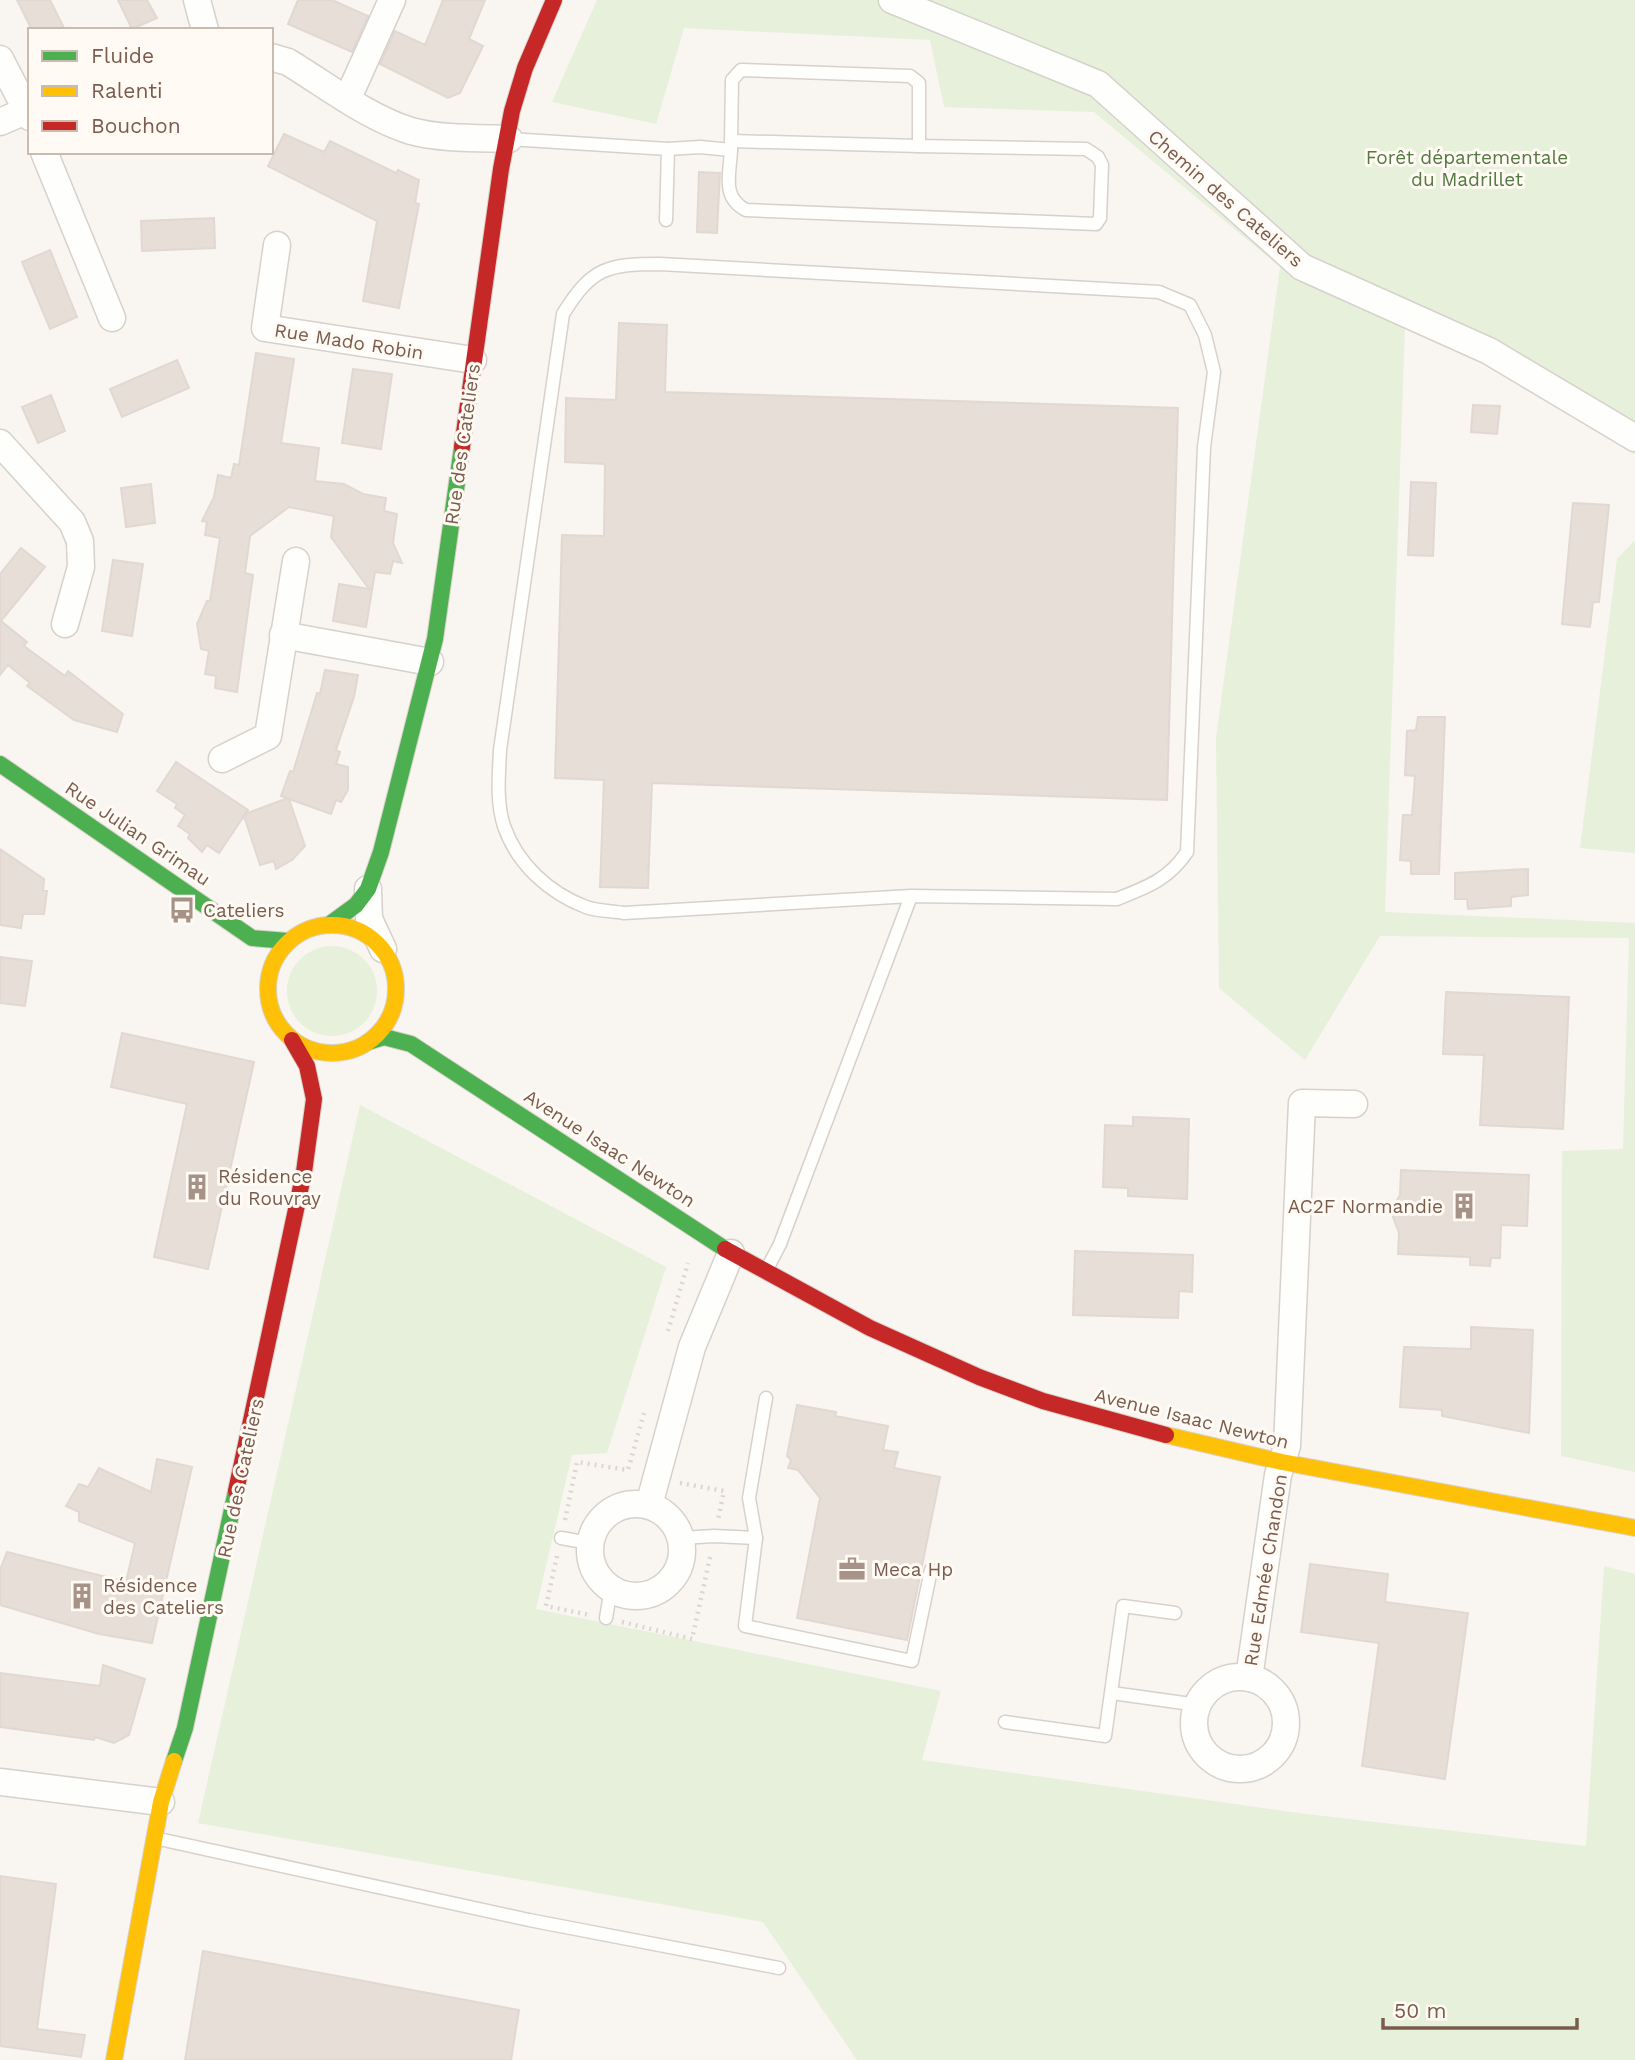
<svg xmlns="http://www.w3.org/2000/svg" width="1635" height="2060" font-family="'Work Sans',sans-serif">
<rect width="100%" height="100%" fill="#f9f5f0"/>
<g fill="#e7f0db">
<polygon points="597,0 1635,0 1635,455 1483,361 1405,324 1385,912 1635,923 1635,1472 1561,1456 1562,1151 1623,1149 1629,938 1380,936 1305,1060 1219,988 1216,738 1280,267 1094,112 944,107 930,40 684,28 656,124 552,102"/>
<polygon points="1635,540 1635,853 1580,848 1617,559"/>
<circle cx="332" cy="991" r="45"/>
<polygon points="360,1105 666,1267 607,1453 572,1455 536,1609 941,1691 922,1760 1306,1814 1586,1846 1604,1566 1635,1574 1635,2060 857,2060 763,1922 198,1823"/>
</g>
<g fill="#e6ded7" stroke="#e2d8d2" stroke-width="2">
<polygon points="17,0 50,0 65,30 32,30"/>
<polygon points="118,0 147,0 157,18 132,29"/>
<polygon points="298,0 332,0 368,16 352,52 288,24"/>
<polygon points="443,0 485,0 469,39 483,46 460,93 448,98 380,64 395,31 425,45"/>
<polygon points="284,134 324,152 330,141 396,173 398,170 419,180 415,203 419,204 399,308 363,301 377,221 268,166"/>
<polygon points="699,172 720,173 717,233 697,232"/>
<polygon points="214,218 215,248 142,251 141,221"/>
<polygon points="50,250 77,317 50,329 22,262"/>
<polygon points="619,323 667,325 665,392 1178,408 1167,800 652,783 648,888 600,887 604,780 555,778 562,535 604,536 605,464 565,462 566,398 616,400"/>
<polygon points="256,353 294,359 281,443 319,448 315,481 344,484 363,494 386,498 384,511 397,514 393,543 402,563 393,561 390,574 375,572 366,627 333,621 339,584 369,589 331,537 334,516 289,507 250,536 245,573 253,575 237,692 215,688 216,676 205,674 209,651 201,649 197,624 207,601 210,601 220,538 205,535 207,522 202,521 214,497 218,475 231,478 234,464 239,465"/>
<polygon points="177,360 189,388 122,417 110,389"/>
<polygon points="353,369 392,374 381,449 342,443"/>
<polygon points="51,395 65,431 38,443 22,407"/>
<polygon points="1473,405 1500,406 1497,434 1471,432"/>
<polygon points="1411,482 1436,483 1433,556 1408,555"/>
<polygon points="151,484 155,523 126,527 121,488"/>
<polygon points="1573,503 1609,505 1599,602 1593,602 1590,627 1562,624"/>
<polygon points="21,548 45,567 1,621 27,642 24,646 65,676 68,671 123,714 117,732 74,720 27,686 30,683 8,665 0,675 0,574"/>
<polygon points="113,560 143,564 132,636 102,631"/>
<polygon points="325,670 358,675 354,697 336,750 340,752 336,764 348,767 348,790 341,802 336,800 331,814 289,799 305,846 292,860 276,869 274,861 260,865 244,816 219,853 207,845 202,852 188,838 190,834 178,826 185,815 175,808 177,804 157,791 176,762 248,810 245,814 288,798 281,796 290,771 293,772 317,693 320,694"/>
<polygon points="1418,717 1445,717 1439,874 1411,874 1411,861 1400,860 1403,815 1412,815 1415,776 1405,775 1407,731 1416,730"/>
<polygon points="0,849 44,879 43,891 47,891 44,914 23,914 21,928 0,925"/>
<polygon points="1528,869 1528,895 1511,897 1511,906 1468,909 1467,899 1455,899 1455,873"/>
<polygon points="0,957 32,961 25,1006 0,1003"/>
<polygon points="1446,992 1569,997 1563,1129 1480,1125 1484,1055 1443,1054"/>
<polygon points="122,1033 254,1062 208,1269 154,1257 187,1104 111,1087"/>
<polygon points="1133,1117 1189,1119 1187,1199 1128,1196 1128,1188 1103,1187 1105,1125 1133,1126"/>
<polygon points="1401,1170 1529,1175 1527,1226 1501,1225 1500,1258 1491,1258 1490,1266 1470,1265 1470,1257 1398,1254 1399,1233 1393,1217 1393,1207 1400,1195"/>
<polygon points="1075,1251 1193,1255 1192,1292 1179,1291 1178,1318 1073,1315"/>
<polygon points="1471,1327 1533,1330 1529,1433 1442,1416 1442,1410 1400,1407 1404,1347 1471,1349"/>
<polygon points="797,1405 836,1412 835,1416 888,1426 883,1450 898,1452 894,1468 940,1477 907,1640 797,1618 820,1498 798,1470 788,1468 791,1460 787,1456"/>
<polygon points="157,1459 192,1467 152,1643 99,1634 0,1605 0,1570 7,1552 126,1582 135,1543 79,1521 79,1512 66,1506 79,1484 88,1487 99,1468 151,1492"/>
<polygon points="1310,1564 1388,1574 1385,1602 1468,1613 1445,1779 1362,1766 1379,1643 1301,1632"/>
<polygon points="103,1665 145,1679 129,1735 114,1743 95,1737 94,1740 0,1727 0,1673 100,1686"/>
<polygon points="0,1876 56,1884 37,2029 85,2035 81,2057 0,2046"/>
<polygon points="203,1951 519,2010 511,2060 185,2060"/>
</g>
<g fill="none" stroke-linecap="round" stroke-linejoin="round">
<g stroke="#d7d1cb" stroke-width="15">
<g id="lane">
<polyline points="509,139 668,149 666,220"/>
<polyline points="668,149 700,147 731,150 731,141 732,80 741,70 910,76 919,83 919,146 731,141"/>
<path d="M731 150C730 174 721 197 746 210L1096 224 1100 218 1102 165 1098 157 1086 149 919 146"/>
<path d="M767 1269 780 1244 911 896 624 913C612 911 597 911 586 907 549 893 517 864 504 826 496 802 499 774 500 750L563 314C592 267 608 264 660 264L1159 292 1190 305 1205 335 1214 372 1204 447 1187 852C1168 880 1147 887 1117 899L911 896"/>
<polyline points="766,1398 749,1498 756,1538 745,1626 912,1661 931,1570"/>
<polyline points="561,1538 590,1543"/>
<polyline points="681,1538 714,1536 756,1538"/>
<polyline points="606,1618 611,1588"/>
<polyline points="1112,1693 1198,1705"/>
<polyline points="1005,1722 1105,1736 1123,1606 1175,1613"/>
<polyline points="159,1839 529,1920 779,1968"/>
</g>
</g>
<g stroke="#d7d1cb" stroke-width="29">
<g id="street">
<polyline points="197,0 205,30"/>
<polyline points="892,0 1098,84 1302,267 1489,351 1635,438"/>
<path d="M271 57 288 62C326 85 368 118 411 131 440 139 478 138 509 139"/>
<polyline points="0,59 30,117"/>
<polyline points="348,98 392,0"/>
<polyline points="0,122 30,109"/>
<polyline points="44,152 112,318"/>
<polyline points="277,245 265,328 473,360"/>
<polyline points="0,443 72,522 80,541 81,567 65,624"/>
<polyline points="283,635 430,662"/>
<polyline points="222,759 268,736 296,561"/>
<polyline points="368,889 369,919 383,949"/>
<circle cx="636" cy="1550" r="46"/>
<polyline points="649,1505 692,1347 731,1253"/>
<circle cx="1240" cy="1723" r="46"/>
<polyline points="1249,1678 1278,1475 1287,1446 1302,1103 1354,1104"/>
<polyline points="0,1782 161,1802"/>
</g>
</g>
<g stroke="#d9d2cb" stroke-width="18">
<g id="fast">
<polyline points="0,764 252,938 288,941"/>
<polyline points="330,924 356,905 368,889 381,852 435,639 462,447"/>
<polyline points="368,1042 384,1037 411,1044 725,1249"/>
<polyline points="174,1761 185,1728 236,1491"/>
</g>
</g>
<g stroke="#d9d2cb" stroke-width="18">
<g id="slow">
<circle cx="332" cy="989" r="64"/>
<polyline points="1166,1435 1282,1462 1635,1528"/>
<polyline points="114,2060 161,1802 174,1761"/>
</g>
</g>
<g stroke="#d9d2cb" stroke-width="18">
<g id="jam">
<polyline points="462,447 501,169 512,111 525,68 554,0"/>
<polyline points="725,1249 870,1328 979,1377 1043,1401 1166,1435"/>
<polyline points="236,1491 304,1172 314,1099 307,1066 292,1040"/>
</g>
</g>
<g stroke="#dcd5d0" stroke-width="4.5" stroke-dasharray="2 5" stroke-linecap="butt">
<polyline points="668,1331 688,1263"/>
<polyline points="680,1483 724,1491 718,1520"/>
<polyline points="565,1520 577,1462 628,1470 644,1413"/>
<polyline points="557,1556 546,1606 590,1615"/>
<polyline points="622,1622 692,1639 711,1553"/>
</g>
<use href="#lane" stroke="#fefefd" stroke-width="12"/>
<use href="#street" stroke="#fefefd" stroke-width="26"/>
<use href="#fast" stroke="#4caf50" stroke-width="16"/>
<use href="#slow" stroke="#ffc107" stroke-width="16"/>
<use href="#jam" stroke="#c62828" stroke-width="16"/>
</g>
<defs>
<g id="bus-bare" transform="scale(2.1)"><path d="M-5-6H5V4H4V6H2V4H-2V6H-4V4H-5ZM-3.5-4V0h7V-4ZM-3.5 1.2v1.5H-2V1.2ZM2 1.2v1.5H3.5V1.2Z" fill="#a69286" stroke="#fffaf3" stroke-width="2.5" paint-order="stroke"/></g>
<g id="building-bare" transform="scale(2.1)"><path d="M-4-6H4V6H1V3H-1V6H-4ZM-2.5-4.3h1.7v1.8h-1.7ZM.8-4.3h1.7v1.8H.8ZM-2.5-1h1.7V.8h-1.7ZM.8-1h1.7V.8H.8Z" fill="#a69286" stroke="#fffaf3" stroke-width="2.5" paint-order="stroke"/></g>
<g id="office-bare" transform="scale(2.1)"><path d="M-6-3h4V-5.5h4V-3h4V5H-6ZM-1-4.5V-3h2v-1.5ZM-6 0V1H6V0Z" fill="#a69286" stroke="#fffaf3" stroke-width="2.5" paint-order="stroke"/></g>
</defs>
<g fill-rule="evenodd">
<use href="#bus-bare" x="182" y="910"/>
<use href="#building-bare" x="197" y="1187"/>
<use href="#building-bare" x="1464" y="1206"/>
<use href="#office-bare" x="852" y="1569"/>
<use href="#building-bare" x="82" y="1596"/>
</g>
<g text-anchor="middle" stroke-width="6" stroke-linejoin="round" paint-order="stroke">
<g font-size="19" fill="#537a41" stroke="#fffaf3">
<text x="1467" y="164">Forêt départementale<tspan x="1467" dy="22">du Madrillet</tspan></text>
</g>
<g font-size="19" fill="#7a5c4d" stroke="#fffaf3">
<text transform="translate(1226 198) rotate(41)" y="7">Chemin des Cateliers</text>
<text transform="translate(349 341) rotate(9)" y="7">Rue Mado Robin</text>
<text transform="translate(462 444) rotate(-82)" y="7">Rue des Cateliers</text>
<text transform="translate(138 833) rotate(34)" y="7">Rue Julian Grimau</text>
<text transform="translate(610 1148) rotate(33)" y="7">Avenue Isaac Newton</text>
<text transform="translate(1192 1418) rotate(14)" y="7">Avenue Isaac Newton</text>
<text transform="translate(240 1478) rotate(-78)" y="7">Rue des Cateliers</text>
<text transform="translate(1265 1570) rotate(-81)" y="7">Rue Edmée Chandon</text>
</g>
<g font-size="19" fill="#7a5c4d" stroke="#fffaf3" text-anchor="start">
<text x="203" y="917">Cateliers</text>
<text x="218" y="1183">Résidence<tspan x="218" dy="22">du Rouvray</tspan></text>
<text x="1443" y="1213" text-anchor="end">AC2F Normandie</text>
<text x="873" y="1576">Meca Hp</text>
<text x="103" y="1592">Résidence<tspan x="103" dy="22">des Cateliers</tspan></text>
</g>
</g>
<rect x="28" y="28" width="245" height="126" fill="#fffaf3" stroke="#cabbb1" stroke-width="2"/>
<rect x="42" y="51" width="35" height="10" fill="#4caf50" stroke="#cabbb1" stroke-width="2"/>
<text x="91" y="63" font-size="21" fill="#7a5c4d">Fluide</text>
<rect x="42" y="86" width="35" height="10" fill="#ffc107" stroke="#cabbb1" stroke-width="2"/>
<text x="91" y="98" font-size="21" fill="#7a5c4d">Ralenti</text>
<rect x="42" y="121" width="35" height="10" fill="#c62828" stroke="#cabbb1" stroke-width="2"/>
<text x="91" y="133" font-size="21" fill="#7a5c4d">Bouchon</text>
<path d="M1383 2018v10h194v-10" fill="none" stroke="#7a5c4d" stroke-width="3.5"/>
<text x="1394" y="2018" font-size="21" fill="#7a5c4d" stroke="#fffaf3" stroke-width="5" paint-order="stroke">50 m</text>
</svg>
